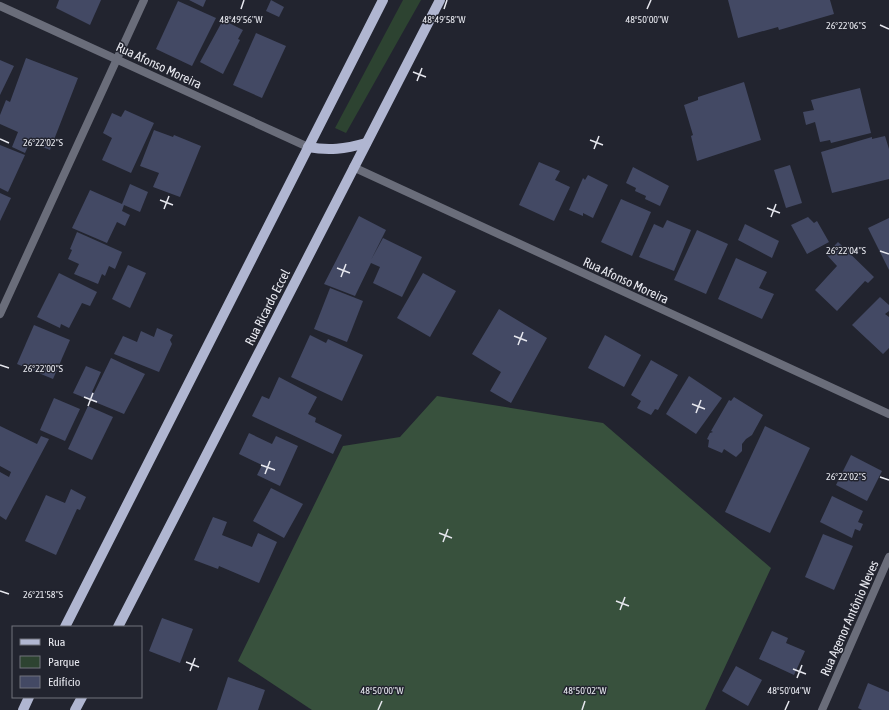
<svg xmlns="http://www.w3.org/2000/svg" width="889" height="710" font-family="'Asap Condensed',sans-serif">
<rect width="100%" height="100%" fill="#22242f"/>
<polygon fill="#2d4331" points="403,0 421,0 346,133 335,128"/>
<polygon fill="#38513d" points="437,396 603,423 771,568 705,710 312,710 238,661 343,446 400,437"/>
<g fill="#434964">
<polygon points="59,0 101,0 90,25 56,8"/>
<polygon points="189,0 206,0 203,7"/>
<polygon points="271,0 284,7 279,17 266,11"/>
<polygon points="728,0 830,0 834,14 779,30 778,27 738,38"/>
<polygon points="178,1 216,18 192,66 156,49"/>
<polygon points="223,20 243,30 238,39 240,40 223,74 200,62"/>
<polygon points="256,33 286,46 262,98 233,85"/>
<polygon points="26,58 78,78 50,150 30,142 25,153 12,147 18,132 0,124 0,115 6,100 10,102"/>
<polygon points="0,60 14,66 0,95"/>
<polygon points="744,82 761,140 697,161 691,136 693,135 684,105 698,100 698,97"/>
<polygon points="860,88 871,133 831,143 830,140 820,142 815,122 806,125 803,112 814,110 811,100"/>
<polygon points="125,110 154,123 131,173 102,160 112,138 103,133 112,113 121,117"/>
<polygon points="154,130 173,137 174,135 201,146 180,197 153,187 159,173 140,166"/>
<polygon points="885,136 889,149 889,179 832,193 821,152 872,137 872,139"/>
<polygon points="0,145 25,155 8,192 0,188"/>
<polygon points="539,162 560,171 555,180 570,187 554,221 519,205"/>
<polygon points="790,165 802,203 786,208 774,170"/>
<polygon points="633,167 669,186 660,206 645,199 646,196 635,191 636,188 626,183"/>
<polygon points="588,175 608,185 593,218 583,213 583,216 569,210 583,178 585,180"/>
<polygon points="130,184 148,192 140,212 124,205 122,211 130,215 125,226 117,222 107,243 72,228 90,190 122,204"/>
<polygon points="0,193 11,198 0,221"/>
<polygon points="621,199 651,212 632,256 601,242"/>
<polygon points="359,216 386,230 371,260 383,238 422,257 402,297 373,283 380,267 371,263 355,296 324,284"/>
<polygon points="808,217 814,223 817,221 829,242 807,254 791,225"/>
<polygon points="889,218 889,270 868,228"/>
<polygon points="667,220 691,230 674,271 639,257 654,224 663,228"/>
<polygon points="745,224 779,241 772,258 738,240"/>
<polygon points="697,230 728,244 706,294 674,280"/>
<polygon points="77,232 122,252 115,269 109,266 105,276 102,274 98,284 74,274 79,264 68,259 72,250 70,249"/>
<polygon points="838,242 874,277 868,283 865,281 837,311 815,290 837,266 826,254"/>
<polygon points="736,258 767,272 759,288 774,294 762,319 718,299"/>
<polygon points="128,265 146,273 130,308 112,299"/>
<polygon points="59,273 97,292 90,306 82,303 69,328 61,324 60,328 37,317"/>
<polygon points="423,273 456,291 430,337 397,318"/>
<polygon points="330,288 363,301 347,342 314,329"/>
<polygon points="880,297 889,305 889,311 885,314 889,317 889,348 883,354 852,325"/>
<polygon points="499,309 547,338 511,403 490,391 501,372 472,354"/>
<polygon points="34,325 70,340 53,379 17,364"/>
<polygon points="157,328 173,335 170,340 172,344 159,372 114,354 123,336 137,342 141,331 154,337"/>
<polygon points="310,335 326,343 328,339 363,355 342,401 291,377"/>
<polygon points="605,335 641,355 624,387 588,368"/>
<polygon points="111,358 145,374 124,414 73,393 86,366 101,372 92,392 94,393"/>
<polygon points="651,360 678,375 658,410 655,409 651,415 637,408 641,401 631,395"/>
<polygon points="689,376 722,398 696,434 666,414"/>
<polygon points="279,377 317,397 308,414 316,418 315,422 342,435 333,454 252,416 262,396 269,399"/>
<polygon points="734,397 763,415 752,435 746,439 742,444 742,451 736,457 724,449 722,453 708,447 709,440 707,439 710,433 713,432 711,431 729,400 731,401"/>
<polygon points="54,398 80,409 65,441 40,430"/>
<polygon points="88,406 113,417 92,460 68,449"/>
<polygon points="0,426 37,444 41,436 49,439 6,520 0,516 0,472 9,477 11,472 0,466"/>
<polygon points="765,426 810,448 770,533 725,512"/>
<polygon points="249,433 272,444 276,436 298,446 280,486 257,475 262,465 239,454"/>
<polygon points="851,455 882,471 867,501 836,485"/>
<polygon points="271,488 303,504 284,538 253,521"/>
<polygon points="71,489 86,497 80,510 77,509 56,555 25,541 46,495 65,503"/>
<polygon points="832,496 863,511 858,522 863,524 860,531 855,529 852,538 820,522"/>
<polygon points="213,517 227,522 222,535 252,547 258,533 277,542 259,583 219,566 218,569 194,560"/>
<polygon points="823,534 853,546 834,590 805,577"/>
<polygon points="162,618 193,629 180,663 149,651"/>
<polygon points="772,631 788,638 786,643 805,651 794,675 759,659"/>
<polygon points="736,666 762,680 748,706 722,691"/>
<polygon points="228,677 265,690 258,710 217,710"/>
<polygon points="868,683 889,692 889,710 862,710 858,708"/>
</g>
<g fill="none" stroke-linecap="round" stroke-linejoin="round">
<g stroke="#6a6d7a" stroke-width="8">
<polyline points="353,167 889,414"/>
<polyline points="0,314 144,0"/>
<polyline points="822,710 889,557"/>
</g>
<polyline stroke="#6a6d7a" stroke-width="8" points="0,6 308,147"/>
<g stroke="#b0b6d1" stroke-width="10">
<path d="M308 147C329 151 345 149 366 143"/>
<polyline points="65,627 383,0"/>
<polyline points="118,627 440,0"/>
<polyline points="23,710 29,697"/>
<polyline points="75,710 82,697"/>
</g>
</g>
<path fill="none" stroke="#e7e8ef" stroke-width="1.5" d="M241 9 244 0M444 9 447 0M647 9 651 0M880 25 889 29M413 72 426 77M417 81 422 68M0 139 9 143M590 140 603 145M594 149 599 136M160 200 173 205M767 208 780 213M164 209 169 196M771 217 776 204M880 251 889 254M337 268 350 273M341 277 346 264M514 336 527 341M518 345 523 332M0 365 9 368M84 397 97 402M692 404 705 409M88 406 93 393M696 413 701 400M261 465 275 470M265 474 270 461M880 477 889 480M439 533 452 538M443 542 448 529M0 591 9 594M616 601 629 606M620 610 625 597M186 662 199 667M793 669 806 674M190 671 195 658M797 678 802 665M378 710 382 701M582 710 585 701M785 710 789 701"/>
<g text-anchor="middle" stroke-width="3" stroke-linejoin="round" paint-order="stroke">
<g font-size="13" fill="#e7e8ef" stroke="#22242f">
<text transform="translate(159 65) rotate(25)" y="5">Rua Afonso Moreira</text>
<text transform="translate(626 280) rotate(25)" y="5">Rua Afonso Moreira</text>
<text transform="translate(267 307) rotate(-63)" y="5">Rua Ricardo Eccel</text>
<text transform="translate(849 618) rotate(-66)" y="5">Rua Agenor Antônio Neves</text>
</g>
</g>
<g font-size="10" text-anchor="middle" fill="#e7e8ef" stroke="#22242f" stroke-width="3" stroke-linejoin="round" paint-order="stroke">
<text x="241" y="23">48°49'56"W</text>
<text x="444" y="23">48°49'58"W</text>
<text x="647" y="23">48°50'00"W</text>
<text x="846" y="29">26°22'06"S</text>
<text x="43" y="146">26°22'02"S</text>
<text x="846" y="254">26°22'04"S</text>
<text x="43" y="372">26°22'00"S</text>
<text x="846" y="480">26°22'02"S</text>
<text x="43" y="598">26°21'58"S</text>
<text x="382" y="694">48°50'00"W</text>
<text x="585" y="694">48°50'02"W</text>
<text x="789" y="694">48°50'04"W</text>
</g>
<rect x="12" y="626" width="130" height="72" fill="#22242f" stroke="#71727c"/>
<rect x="20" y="639" width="20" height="6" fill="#b0b6d1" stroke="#71727c"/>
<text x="48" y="646" font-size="12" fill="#e7e8ef">Rua</text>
<rect x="20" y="656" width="20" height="12" fill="#2d4331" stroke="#71727c"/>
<text x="48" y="666" font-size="12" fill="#e7e8ef">Parque</text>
<rect x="20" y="676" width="20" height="12" fill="#434964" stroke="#71727c"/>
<text x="48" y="686" font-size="12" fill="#e7e8ef">Edifício</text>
</svg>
